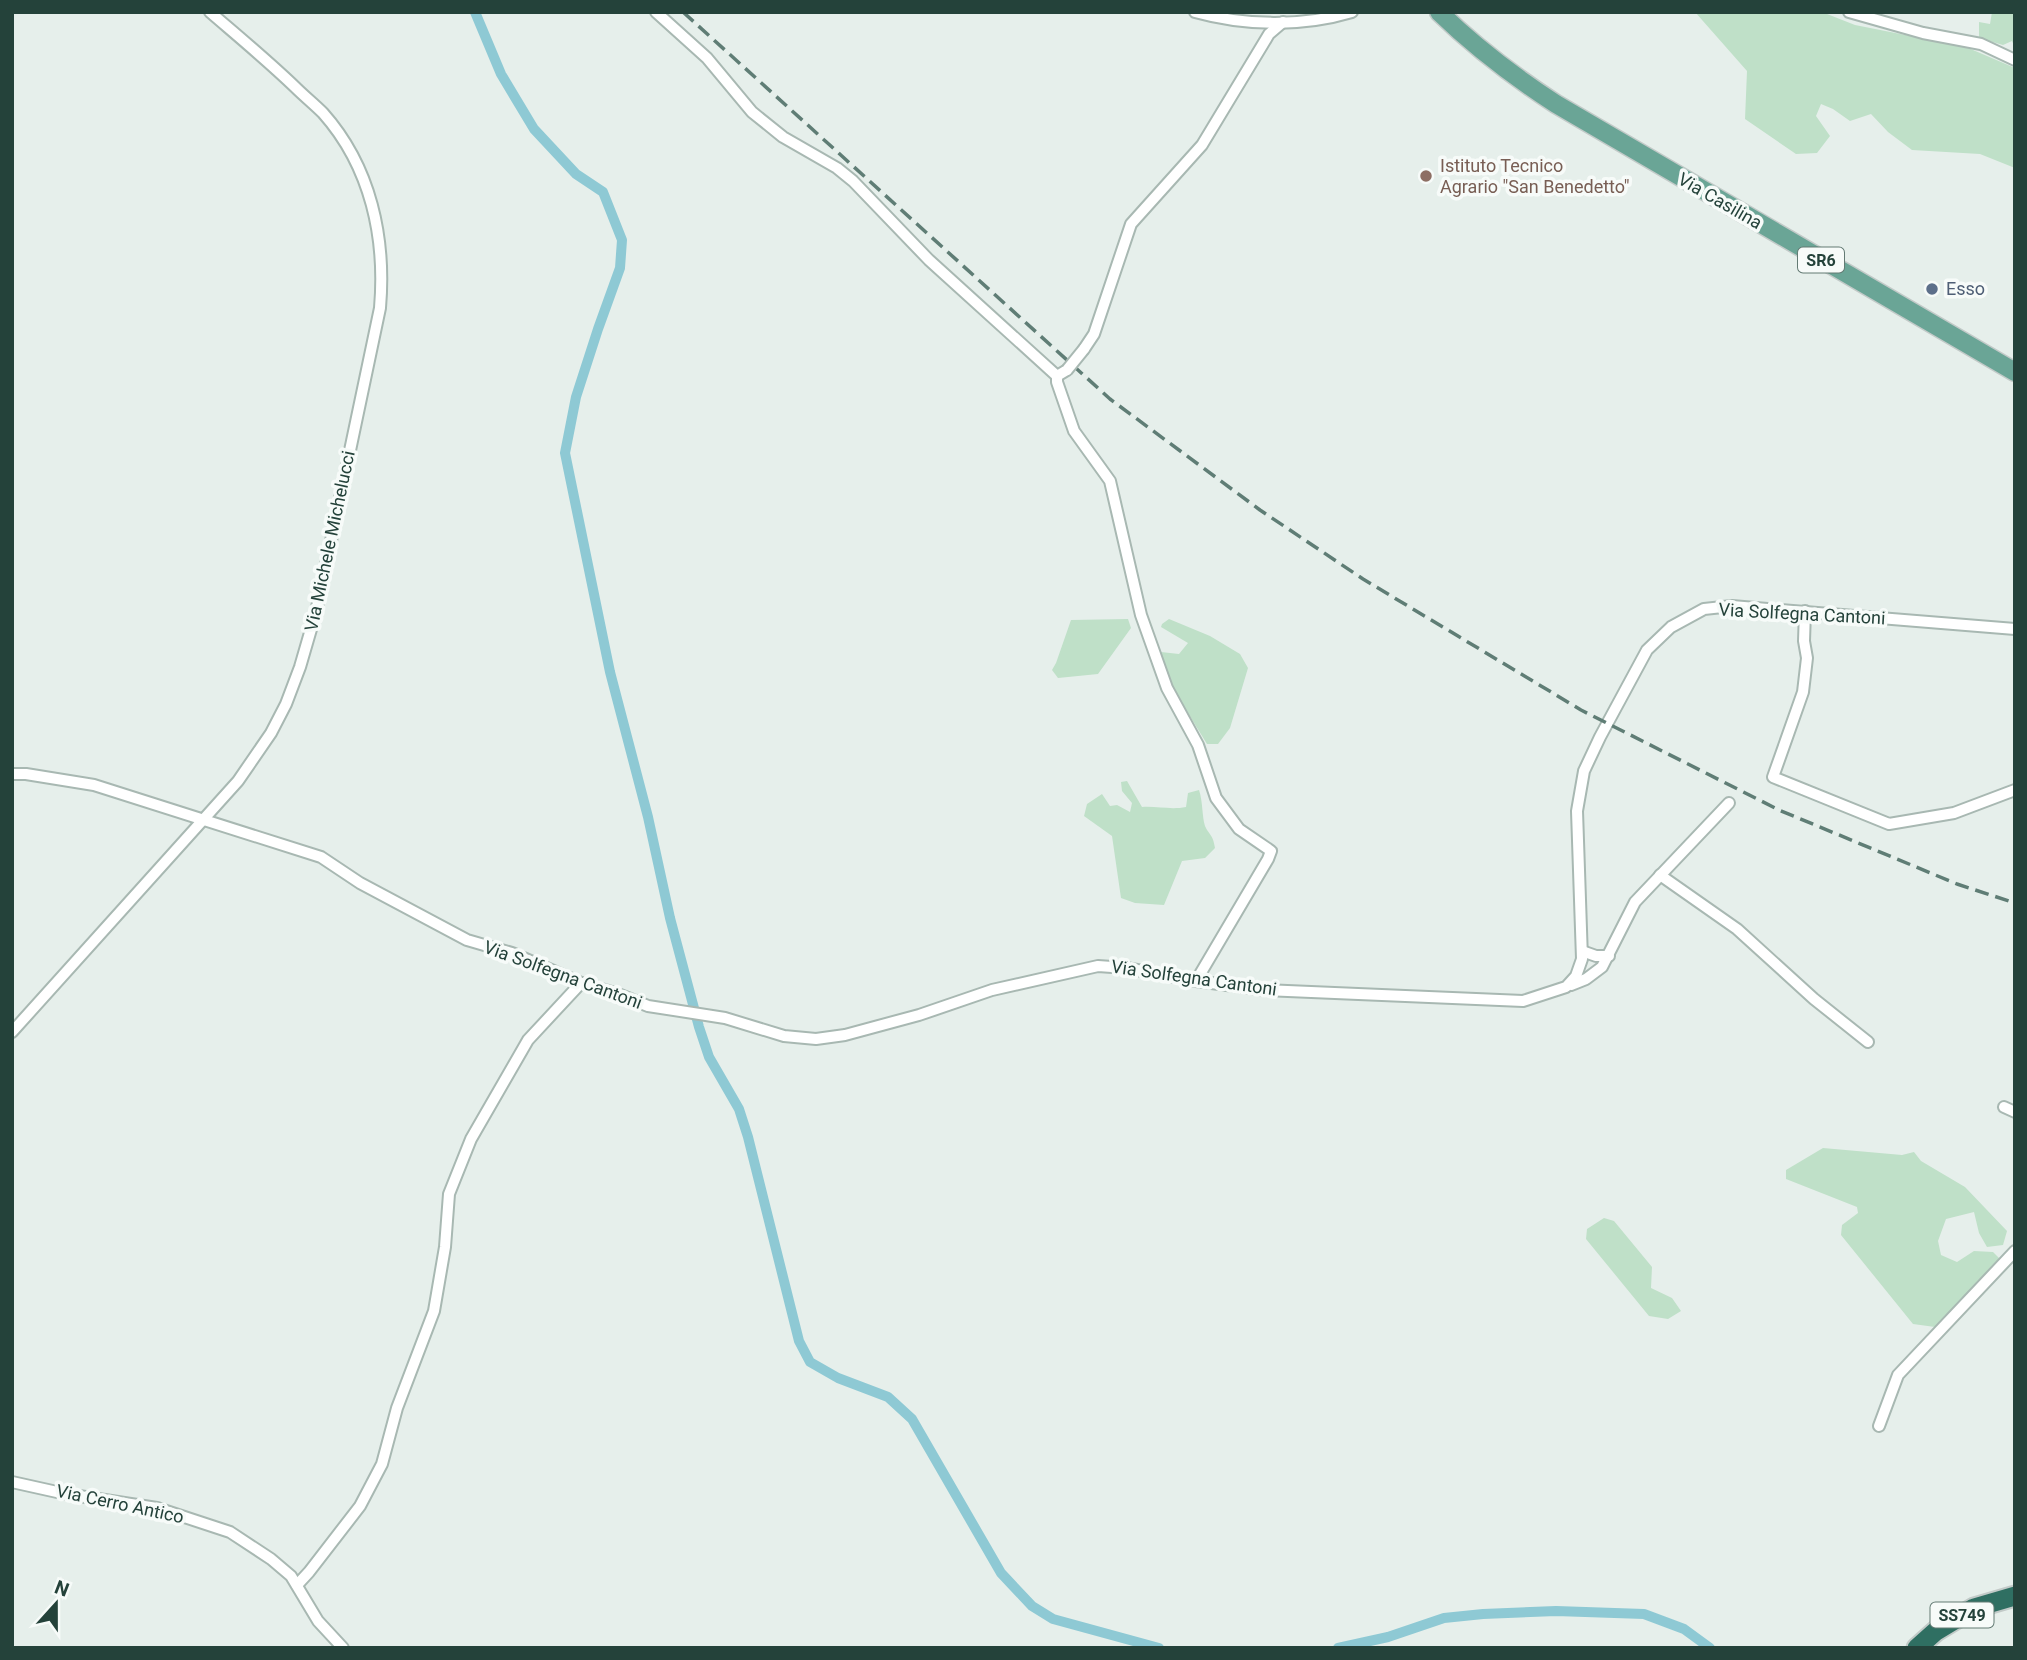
<svg xmlns="http://www.w3.org/2000/svg" width="2027" height="1660" font-family="Roboto,sans-serif">
<rect width="100%" height="100%" fill="#e6efeb"/>
<g fill="#bfe0c8">
<polygon points="1695,12 1822,12 1855,25 1966,47 2015,68 2015,168 1980,154 1912,150 1888,132 1871,114 1850,121 1833,109 1821,104 1816,116 1830,136 1817,153 1796,154 1745,119 1747,71"/>
<polygon points="1992,12 2015,12 2015,48 2012,41 2003,45 1979,38 1979,22 1990,24"/>
<polygon points="1128,619 1131,628 1098,674 1058,678 1052,670 1056,663 1071,620"/>
<polygon points="1169,619 1210,636 1240,654 1248,668 1230,728 1218,744 1207,744 1164,674 1161,652 1179,654 1188,643 1161,627 1162,624"/>
<path d="M1127 781 1142 807C1157 806 1171 810 1186 807L1188 793 1199 790C1203 802 1202 817 1205 826 1209 835 1213 834 1215 848L1205 858 1182 861 1164 905 1135 903 1121 898 1112 836 1084 816 1087 804 1102 794 1110 806 1117 805 1130 812 1132 803 1122 791 1121 782Z"/>
<polygon points="1823,1148 1902,1155 1914,1152 1921,1161 1965,1187 2007,1231 2003,1245 1987,1247 1979,1233 1974,1212 1946,1219 1938,1241 1941,1255 1957,1262 1974,1251 1993,1252 2001,1260 1935,1327 1913,1324 1841,1235 1842,1225 1858,1213 1857,1207 1786,1179 1786,1170"/>
<polygon points="1604,1218 1614,1221 1652,1267 1651,1288 1672,1298 1681,1311 1668,1319 1649,1316 1586,1239 1587,1229"/>
</g>
<g fill="none" stroke-linecap="round" stroke-linejoin="round">
<g stroke="#8ec9d4" stroke-width="10">
<polyline points="475,12 501,74 534,129 576,174 603,192 622,240 620,268 598,329 576,397 565,453 610,672 648,817 670,918 699,1027 709,1057 739,1109 748,1137 799,1341 810,1362 838,1378 888,1397 912,1419 1001,1573 1032,1606 1053,1619 1159,1648"/>
<polyline points="1338,1648 1388,1637 1444,1618 1483,1614 1556,1611 1644,1614 1684,1629 1710,1648"/>
</g>
<g stroke="#a8b8b2" stroke-width="14">
<g id="street">
<polyline points="656,12 707,58 752,112 783,137 837,168 853,181 929,260 1057,376"/>
<path d="M1195 12C1245 26 1302 27 1352 12"/>
<polyline points="1849,12 1923,33 1981,44 2015,60"/>
<polyline points="1084,349 1094,334 1131,224 1202,145 1269,34 1283,22"/>
<polyline points="1067,370 1057,376 1057,382 1074,431 1110,481 1141,615 1167,688 1198,745 1216,798 1239,829 1271,851 1268,859 1196,981"/>
<polyline points="1805,611 1804,641 1807,658 1803,692 1773,777 1889,824 1954,813 2015,790"/>
<polyline points="12,774 26,774 94,785 321,857 360,883 467,940 512,953 581,983 618,994 648,1006 725,1018 784,1036 816,1039 845,1035 919,1015 992,990 1098,966 1126,968 1196,981 1265,990 1523,1001 1566,987 1576,976 1582,959 1577,811 1584,771 1600,737 1647,650 1671,627 1704,609 1732,606 2015,629"/>
<polyline points="1660,875 1737,929 1814,999 1868,1042"/>
<polyline points="1582,951 1596,956 1609,956"/>
<polyline points="1571,985 1586,979 1602,967 1635,902 1729,803"/>
<path d="M12 1032 238 781 271 733 286 704 300 667 316 612 380 308C386 238 371 167 323 113 314 104 304 96 295 87 268 61 239 37 210 12"/>
<polyline points="2004,1107 2015,1112"/>
<polyline points="1879,1426 1898,1375 2015,1251"/>
<polyline points="12,1482 66,1494 157,1508 230,1532 271,1559 291,1576 318,1621 343,1648"/>
<polyline points="297,1585 309,1572 360,1506 382,1464 397,1408 434,1311 445,1247 449,1194 471,1139 528,1040 581,983"/>
</g>
</g>
<g stroke="#c2cac8" stroke-width="21">
<path id="primary" d="M1439 12C1476 48 1513 76 1556 104L2015 372"/>
</g>
<g stroke="#c2cac8" stroke-width="23">
<polyline id="highway" points="1917,1648 1936,1631 1974,1608 2015,1596"/>
</g>
<use href="#street" stroke="#fff" stroke-width="10"/>
<use href="#primary" stroke="#6aa596" stroke-width="18"/>
<use href="#highway" stroke="#2f6f62" stroke-width="19"/>
<polyline stroke="#5f7d75" stroke-width="3.5" stroke-dasharray="14 7" stroke-linecap="butt" points="683,12 1110,399 1260,510 1363,579 1581,710 1779,810 1957,884 2015,903"/>
<g stroke="#a8b8b2" stroke-width="14" stroke-linecap="butt">
<polyline id="street-bridge" points="1067,370 1084,349"/>
</g>
<use href="#street-bridge" stroke="#fff" stroke-width="10"/>
</g>
<circle fill="#8d6e63" stroke="#f7fbf9" stroke-width="2.5" cx="1426" cy="176" r="7"/>
<circle fill="#5c6f8a" stroke="#f7fbf9" stroke-width="2.5" cx="1932" cy="289" r="7"/>
<g text-anchor="middle" stroke-width="7" stroke-linejoin="round" paint-order="stroke">
<g fill="#f7fbf9" stroke="#637a73" stroke-width="2">
<rect x="1798" y="247.5" width="46" height="25" rx="5"/>
<rect x="1930.5" y="1602.5" width="63" height="25" rx="5"/>
</g>
<g font-size="16" font-weight="bold" fill="#24423a">
<text x="1821" y="266">SR6</text>
<text x="1962" y="1621">SS749</text>
</g>
<g font-size="18" fill="#785e54" stroke="#f7fbf9" text-anchor="start">
<text x="1440" y="172">Istituto Tecnico<tspan x="1440" dy="21">Agrario "San Benedetto"</tspan></text>
</g>
<g font-size="18" fill="#24423a" stroke="#f7fbf9">
<text transform="translate(1720 201) rotate(30)" y="6">Via Casilina</text>
<text transform="translate(330 541) rotate(-78)" y="6">Via Michele Michelucci</text>
<text transform="translate(1802 614) rotate(3)" y="6">Via Solfegna Cantoni</text>
<text transform="translate(563 975) rotate(20)" y="6">Via Solfegna Cantoni</text>
<text transform="translate(1194 978) rotate(8)" y="6">Via Solfegna Cantoni</text>
<text transform="translate(120 1504) rotate(12)" y="6">Via Cerro Antico</text>
</g>
<g font-size="18" fill="#4e5e75" stroke="#f7fbf9" text-anchor="start">
<text x="1946" y="295">Esso</text>
</g>
</g>
<rect width="2027" height="1660" fill="none" stroke="#24423a" stroke-width="28"/>
<g transform="translate(56 1604) rotate(21)" stroke="#f7fbf9" stroke-width="5" paint-order="stroke">
<path d="M0-5L12 26L0 18L-12 26Z" fill="#24423a"/>
<text y="-10" font-size="19" font-weight="bold" text-anchor="middle" fill="#24423a">N</text>
</g>
</svg>
